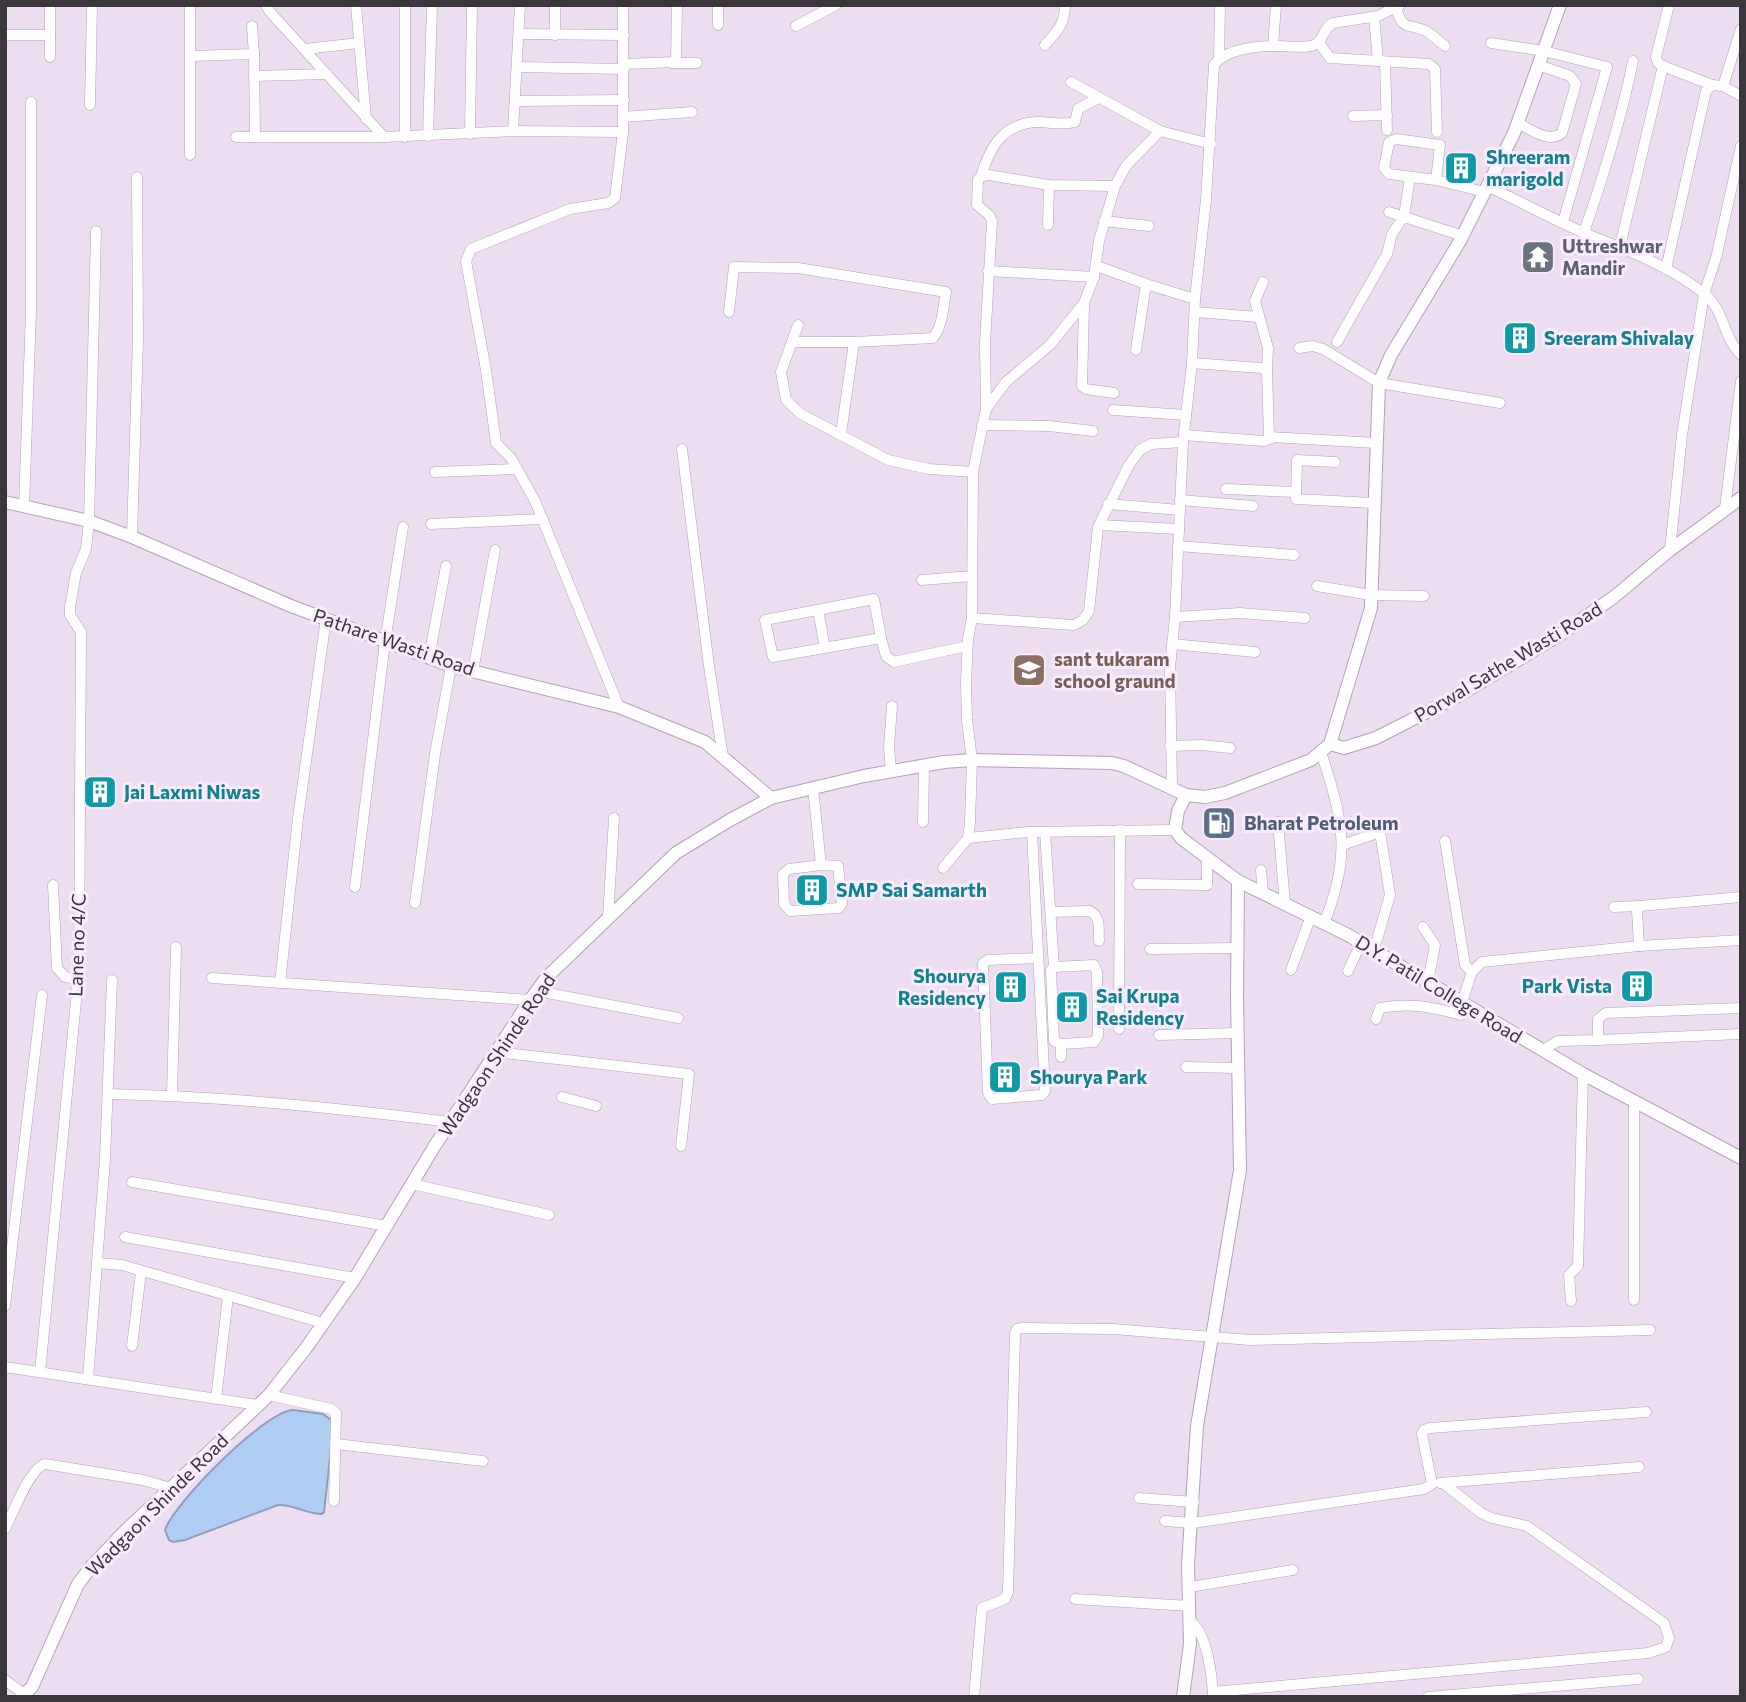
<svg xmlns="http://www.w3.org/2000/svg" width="1746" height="1702" font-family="Commissioner,sans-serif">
<rect width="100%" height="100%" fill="#ecddf0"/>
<path fill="#b0cdf4" stroke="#8d9fbd" stroke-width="2" d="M293 1410 323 1414 331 1420V1449L324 1512 322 1514C306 1514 293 1504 278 1505L185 1540 173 1542 169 1540 165 1530C174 1503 265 1411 293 1410Z"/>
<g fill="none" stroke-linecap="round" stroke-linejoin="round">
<g stroke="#b1a2b5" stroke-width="11">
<g id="minor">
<polyline points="266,5 270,12 384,137 513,131 623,132"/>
<polyline points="356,5 366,119"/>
<polyline points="718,5 718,25"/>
<path d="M1396 8C1403 32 1409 23 1426 31 1432 35 1439 41 1445 46"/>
<polyline points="1374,17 1378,61"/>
<polyline points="252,26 254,54"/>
<polyline points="796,26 836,5"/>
<polyline points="1741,29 1723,86 1741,96"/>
<polyline points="519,34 624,35"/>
<polyline points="5,35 50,35"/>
<polyline points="555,35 555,5"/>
<polyline points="1319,43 1330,58 1429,64 1435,69 1437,132"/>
<polyline points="1491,43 1544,51 1607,67 1563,222"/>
<path d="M1045 45C1057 32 1065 24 1065 5"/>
<polyline points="1273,46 1276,5"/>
<polyline points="305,49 359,43"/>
<polyline points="191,56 254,54 255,137 384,137"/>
<polyline points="50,57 50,5"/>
<polyline points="1219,59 1220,5"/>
<polyline points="1385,62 1387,130"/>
<polyline points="672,63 697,63"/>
<polyline points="624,64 676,62 677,5"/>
<polyline points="1663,66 1712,85"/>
<polyline points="517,67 624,69"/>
<polyline points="254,76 327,74"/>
<polyline points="1071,82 1160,131 1211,144"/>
<polyline points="515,101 624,100"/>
<polyline points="90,105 92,5"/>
<polyline points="1353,116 1387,115"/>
<polyline points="623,117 692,112"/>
<path d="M1517 123C1531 129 1549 144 1562 133L1576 84 1570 76 1538 65"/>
<polyline points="513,131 520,5"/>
<polyline points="470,134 472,5"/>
<polyline points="428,136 432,5"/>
<polyline points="236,137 255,137"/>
<polyline points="405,137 405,5"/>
<polyline points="190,155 190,5"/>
<path d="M981 177C990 145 1005 121 1042 122 1054 123 1063 125 1075 122L1078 109 1098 98"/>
<polyline points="1436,180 1440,145 1396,139 1389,142 1384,168 1389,174 1436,180 1440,181 1485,192"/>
<path d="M1487 186C1526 204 1564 226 1604 241 1640 255 1677 271 1707 296 1725 313 1723 337 1741 355"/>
<polyline points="1389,212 1463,236"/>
<polyline points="1104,221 1149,226"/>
<polyline points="1048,225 1049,185"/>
<path d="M1584 232C1604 175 1621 120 1633 61"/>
<polyline points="1620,246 1663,66 1658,63 1656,57 1669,5"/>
<polyline points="1097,266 1146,284 1195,299"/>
<polyline points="1666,269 1706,91 1712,85 1723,86"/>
<polyline points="988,271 1094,277"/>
<polyline points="1263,282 1255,301 1268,348 1267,371"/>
<polyline points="1084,304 1082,386 1086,389 1114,393"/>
<path d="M729 312 734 267 798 268 946 292C943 308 943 325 933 338L854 342H792"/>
<polyline points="1195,312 1259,317"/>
<polyline points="798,325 781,372 786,400 801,414 888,460 929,469 973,472"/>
<polyline points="1337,342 1387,254 1392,234 1404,216 1410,177"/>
<polyline points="1299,348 1313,346 1323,349 1379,383 1500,403"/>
<polyline points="1136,350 1146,284"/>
<polyline points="1192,363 1261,368 1267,371 1269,437 1376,443"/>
<polyline points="986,409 1006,382 1050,345 1084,303 1094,277 1099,241 1115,186 1126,166 1160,131"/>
<polyline points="1113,410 1186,415"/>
<polyline points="982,425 1049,426 1093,431"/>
<polyline points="841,434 854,342"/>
<polyline points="1184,435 1264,441 1272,438"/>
<polyline points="682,449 709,666 723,757"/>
<polyline points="1335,462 1297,460 1296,499 1373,503"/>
<polyline points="435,472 517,469"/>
<polyline points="1226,489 1296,492"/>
<polyline points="1180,500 1253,506"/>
<polyline points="1108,504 1180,510"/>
<polyline points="24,507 31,311 31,102"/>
<polyline points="1725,508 1741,381"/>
<polyline points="431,524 543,519"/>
<polyline points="1099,525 1179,529"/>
<polyline points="132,537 138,338 137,177"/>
<polyline points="1178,546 1294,555"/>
<polyline points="1670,550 1682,435 1704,294 1716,258 1741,146"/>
<polyline points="922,580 972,576"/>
<polyline points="1317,586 1371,595 1424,596"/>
<polyline points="818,610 825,648"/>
<polyline points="1175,617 1240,613 1305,618"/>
<polyline points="972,618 1074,625 1083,620 1089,611 1098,527 1129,465 1140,450 1151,444 1183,442"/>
<polyline points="881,638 874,599 765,620 773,657 881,638 886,656 894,662 967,646"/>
<polyline points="1172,644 1255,652"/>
<polyline points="429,658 446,566"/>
<polyline points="1106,661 1170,663"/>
<polyline points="473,671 495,550"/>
<polyline points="619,707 535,501 511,458 496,443 486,370 466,261 471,249 570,209 608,203 615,198 623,132 623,5"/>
<polyline points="1170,746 1201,745 1230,748"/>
<path d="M1321 752C1343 820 1352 855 1324 923"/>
<polyline points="891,771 889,747 892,706"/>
<polyline points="813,788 821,865 838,866 842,903 839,908 790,911 784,904 783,874 789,869 821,865"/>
<path d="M1172 788 1170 667 1175 617 1183 442 1192 363 1195 299 1206 200 1214 65C1226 49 1257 46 1277 46 1288 46 1300 48 1311 46 1324 43 1322 29 1333 23L1378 16 1400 5"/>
<polyline points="923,822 924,766"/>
<polyline points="1278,822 1285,904"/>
<polyline points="1032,832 1045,1091 1042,1095 992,1099 988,1093 983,963 988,960 1038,958"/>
<polyline points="1045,832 1054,967"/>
<polyline points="968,838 1028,832 1175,830"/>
<polyline points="1445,841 1465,965 1472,972"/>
<polyline points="1342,845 1380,832 1390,895 1374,950"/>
<polyline points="943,868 968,838 970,823 972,760 967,720 966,682 968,639 972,618 973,472 986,409 985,343 992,221 989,215 977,205 978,179 982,176 989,175 1049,185 1115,186"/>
<polyline points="1261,870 1263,893"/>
<polyline points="1138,884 1207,885 1207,858"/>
<polyline points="53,885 57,968 65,977 78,979"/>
<polyline points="355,887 385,642 403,527"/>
<polyline points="415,903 435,754 451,666"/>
<polyline points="1614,907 1640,906"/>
<path d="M1051 912 1089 911C1102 916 1098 930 1099 941"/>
<polyline points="608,918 614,818"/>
<polyline points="1423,927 1435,945 1428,982"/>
<polyline points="1639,946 1637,910 1640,906 1741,897"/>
<polyline points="1150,949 1237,948"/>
<polyline points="1291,970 1311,916"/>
<polyline points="1348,971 1361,943"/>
<polyline points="212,978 530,1000"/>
<polyline points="280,983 298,818 326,619"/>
<polyline points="537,991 678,1018"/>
<polyline points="1462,1002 1472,972 1482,962 1639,946 1741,940"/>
<path d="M1376 1019 1380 1008C1409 1002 1432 1007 1461 1015"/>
<polyline points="1119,1029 1120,830"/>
<polyline points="1159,1035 1237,1033"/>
<polyline points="1598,1040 1741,1034"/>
<polyline points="1061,1044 1054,1041 1051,970 1054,967 1094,965 1097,972 1098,1036 1094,1042 1061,1044 1061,1057"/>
<polyline points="1543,1050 1558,1041 1598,1040 1598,1019 1606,1013 1741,1008"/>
<polyline points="496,1052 689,1074 681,1146"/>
<polyline points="1186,1067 1238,1068"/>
<path d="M108 1094C222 1096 336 1108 450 1122"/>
<polyline points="172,1095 176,947"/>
<polyline points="562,1097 596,1106"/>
<polyline points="132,1182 387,1226"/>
<polyline points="412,1184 549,1215"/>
<polyline points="125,1237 355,1278"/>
<polyline points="97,1263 122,1265 323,1323"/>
<polyline points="1634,1300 1634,1101"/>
<polyline points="1571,1301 1569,1275 1578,1266 1583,1074"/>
<polyline points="5,1306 42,995"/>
<polyline points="132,1346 141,1272"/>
<polyline points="5,1367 258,1405"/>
<polyline points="40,1372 79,970 81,632 70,615 70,607 76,573 86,549 89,521 96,231"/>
<polyline points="88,1379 105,1159 112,980"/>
<polyline points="269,1395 331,1409 336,1413 334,1501"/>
<polyline points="216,1399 228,1296"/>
<polyline points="336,1444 483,1461"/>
<polyline points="1440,1483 1639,1467"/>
<polyline points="1139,1498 1194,1502"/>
<polyline points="1165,1521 1193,1523 1424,1489 1432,1484 1422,1434 1424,1430 1430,1428 1646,1412"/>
<path d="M5 1529C13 1513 30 1468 45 1464L143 1480 171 1488"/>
<polyline points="1190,1587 1293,1570"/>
<polyline points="1075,1599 1190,1606"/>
<path d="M1190 1621C1207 1632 1212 1675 1213 1695"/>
<polyline points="5,1680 24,1694"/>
<polyline points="1213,1692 1648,1653 1666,1647 1669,1638 1664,1623 1527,1526 1492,1518 1481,1513 1443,1483"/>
<polyline points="974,1697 982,1608 1005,1599 1008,1592 1015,1334 1017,1329 1022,1328 1113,1329 1250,1340 1650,1330"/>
<polyline points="1428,1697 1638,1679"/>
</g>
</g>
<g stroke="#b1a2b5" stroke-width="14">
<g id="tertiary">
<polyline points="5,502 89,521 132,537 291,606 451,666 619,707 705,742 771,798"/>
<polyline points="1330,744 1344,748 1376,738 1458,696 1561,634 1614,597 1670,550 1741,498"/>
<polyline points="1186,795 1178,811 1175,830 1181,838 1238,881 1348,935 1583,1074 1741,1158"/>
<polyline points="21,1697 32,1687 78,1584 91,1567 122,1534 269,1395 306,1348 355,1278 434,1147 530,1000 547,977 676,853 730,820 771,798 864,776 944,762 972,760 1112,763 1124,766 1186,795 1205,797 1225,793 1311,760 1330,744 1371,608 1379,383 1391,355 1460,241 1514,133 1560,5"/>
<polyline points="1183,1697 1190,1644 1188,1565 1197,1426 1240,1170 1237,996 1238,881"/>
</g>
</g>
<use href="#minor" stroke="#fff" stroke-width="10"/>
<use href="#tertiary" stroke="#fff" stroke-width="12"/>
</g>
<defs>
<g id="building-square" transform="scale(1.75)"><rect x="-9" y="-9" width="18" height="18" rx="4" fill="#0f9aa8" stroke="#f9eafe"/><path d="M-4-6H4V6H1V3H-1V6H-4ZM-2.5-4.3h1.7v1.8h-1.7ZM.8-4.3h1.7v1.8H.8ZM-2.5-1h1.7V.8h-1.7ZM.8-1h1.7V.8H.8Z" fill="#fff"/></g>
<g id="temple-square" transform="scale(1.75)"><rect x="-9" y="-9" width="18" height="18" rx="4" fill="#6b7280" stroke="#f9eafe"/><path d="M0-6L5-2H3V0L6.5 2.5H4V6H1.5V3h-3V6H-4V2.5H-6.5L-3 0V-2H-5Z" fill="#fff"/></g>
<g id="school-square" transform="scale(1.75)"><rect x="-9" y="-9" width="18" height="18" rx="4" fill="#8d6e63" stroke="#f9eafe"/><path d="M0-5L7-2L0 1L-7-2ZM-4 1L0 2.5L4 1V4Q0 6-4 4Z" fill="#fff"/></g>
<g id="fuel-square" transform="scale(1.75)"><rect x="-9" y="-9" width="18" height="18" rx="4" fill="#5c6f8a" stroke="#f9eafe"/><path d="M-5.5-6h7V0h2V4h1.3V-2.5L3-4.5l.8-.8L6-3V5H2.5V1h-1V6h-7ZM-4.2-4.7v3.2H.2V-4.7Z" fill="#fff"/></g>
</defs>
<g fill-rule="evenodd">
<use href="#building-square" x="1461" y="168"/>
<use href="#temple-square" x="1538" y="257"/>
<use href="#building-square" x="1520" y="338"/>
<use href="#school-square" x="1029" y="670"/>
<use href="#building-square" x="100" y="792"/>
<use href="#fuel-square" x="1219" y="823"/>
<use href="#building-square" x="812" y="890"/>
<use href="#building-square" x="1637" y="986"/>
<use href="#building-square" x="1011" y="987"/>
<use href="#building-square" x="1072" y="1007"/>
<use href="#building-square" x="1005" y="1077"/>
</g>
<g text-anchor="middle" stroke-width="6" stroke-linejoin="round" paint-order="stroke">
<g font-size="19" font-weight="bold" fill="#0d838f" stroke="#f9eafe" text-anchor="start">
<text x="1486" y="164">Shreeram<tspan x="1486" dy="22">marigold</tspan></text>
<text x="1544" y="345">Sreeram Shivalay</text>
<text x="124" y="799">Jai Laxmi Niwas</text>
<text x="836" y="897">SMP Sai Samarth</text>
<text x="986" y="983" text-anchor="end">Shourya<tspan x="986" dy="22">Residency</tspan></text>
<text x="1612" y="993" text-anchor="end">Park Vista</text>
<text x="1096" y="1003">Sai Krupa<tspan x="1096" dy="22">Residency</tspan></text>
<text x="1030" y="1084">Shourya Park</text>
</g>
<g font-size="19" font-weight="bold" fill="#5b616d" stroke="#f9eafe" text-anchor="start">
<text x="1562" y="253">Uttreshwar<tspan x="1562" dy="22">Mandir</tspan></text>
</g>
<g font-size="19" fill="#3b353c" stroke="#f9eafe">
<text transform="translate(394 642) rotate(19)" y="7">Pathare Wasti Road</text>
<text transform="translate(1508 662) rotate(-31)" y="7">Porwal Sathe Wasti Road</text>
<text transform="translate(77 945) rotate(-88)" y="7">Lane no 4/C</text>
<text transform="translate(1439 989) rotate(31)" y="7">D.Y. Patil College Road</text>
<text transform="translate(497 1055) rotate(-56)" y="7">Wadgaon Shinde Road</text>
<text transform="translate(157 1505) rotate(-45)" y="7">Wadgaon Shinde Road</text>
</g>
<g font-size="19" font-weight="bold" fill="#785e54" stroke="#f9eafe" text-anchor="start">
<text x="1054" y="666">sant tukaram<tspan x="1054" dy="22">school graund</tspan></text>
</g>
<g font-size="19" font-weight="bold" fill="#4e5e75" stroke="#f9eafe" text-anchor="start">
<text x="1244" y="830">Bharat Petroleum</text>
</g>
</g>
<rect width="1746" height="1702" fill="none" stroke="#3b353c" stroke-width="14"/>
</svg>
